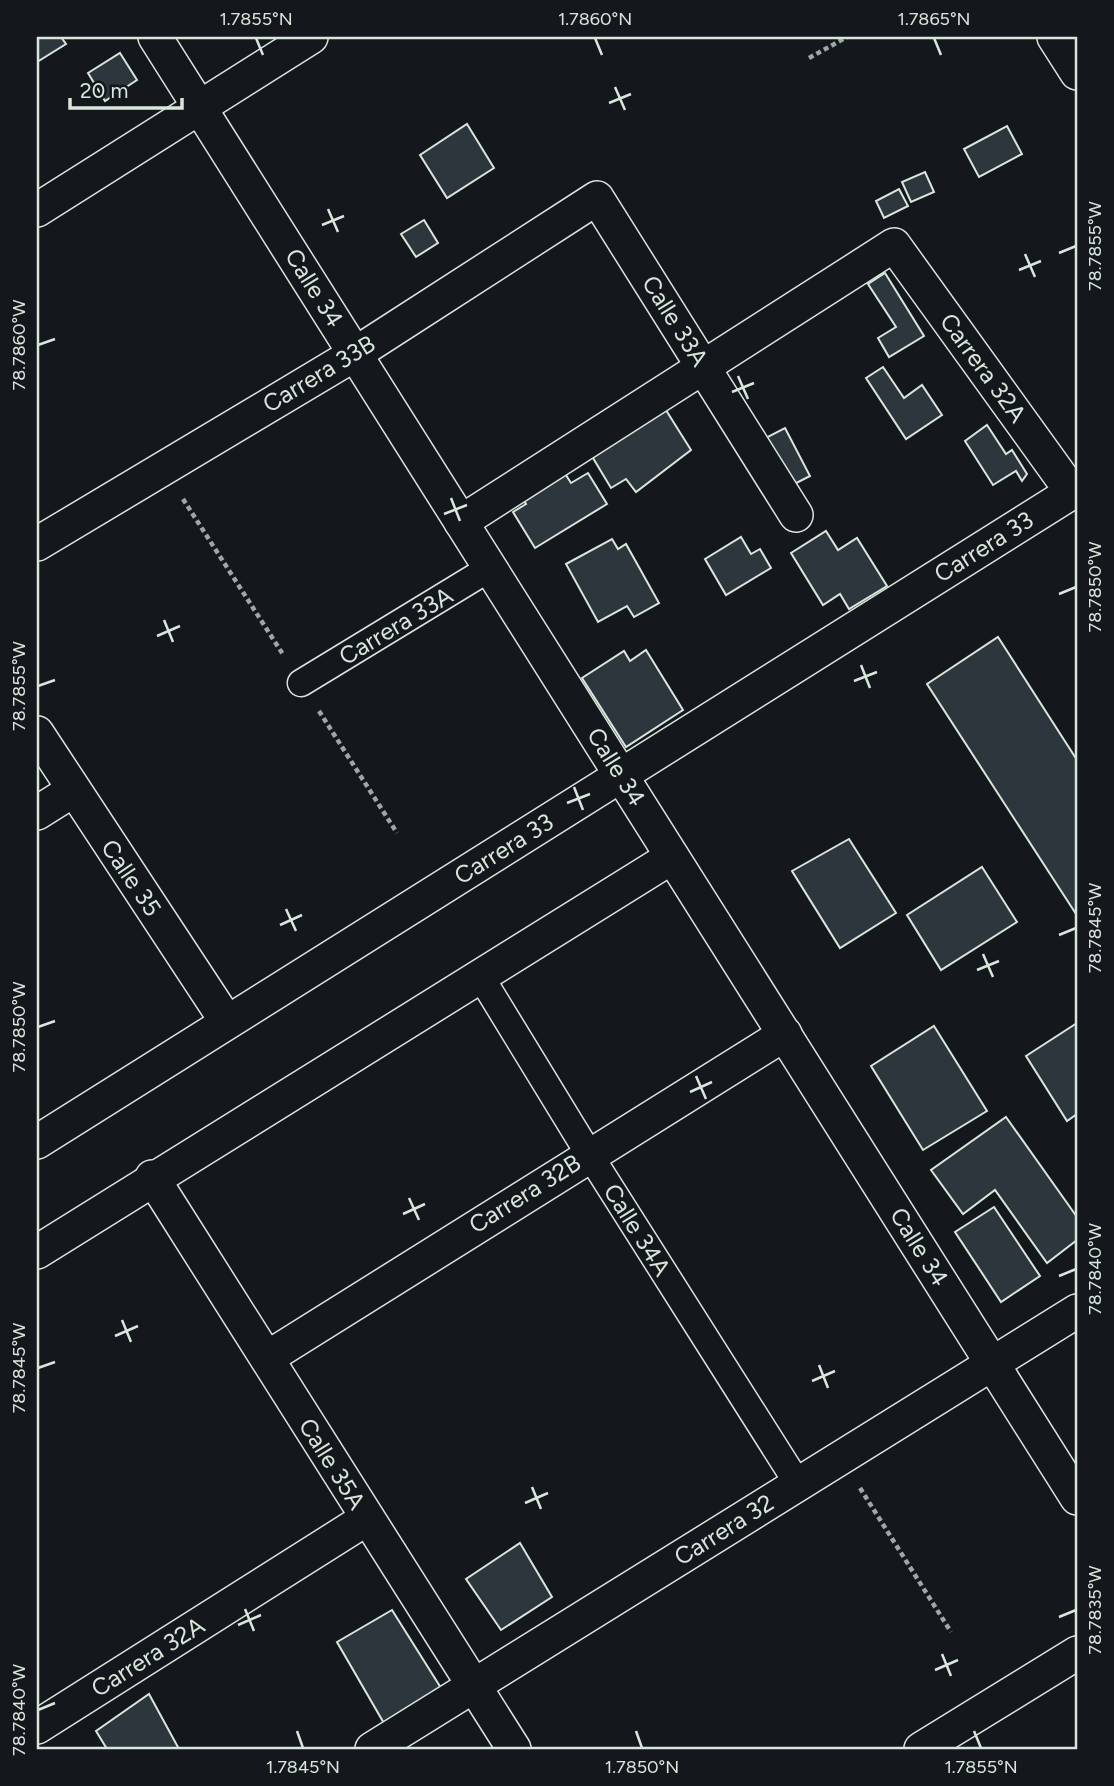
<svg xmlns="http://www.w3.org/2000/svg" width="1114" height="1786" font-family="Figtree,sans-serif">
<rect width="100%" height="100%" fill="#14181c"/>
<g fill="#2c363c" stroke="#d8e6dc" stroke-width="2">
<polygon points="37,37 61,37 66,44 37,62"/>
<polygon points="120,53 137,80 105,101 88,73"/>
<polygon points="467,124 494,168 447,198 420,155"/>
<polygon points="1007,126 1022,154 979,177 964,149"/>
<polygon points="925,172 934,192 911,202 902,182"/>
<polygon points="899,189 908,206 884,218 876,201"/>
<polygon points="424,220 438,243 416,257 401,234"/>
<polygon points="885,273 924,336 889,357 878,338 896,327 868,284"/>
<polygon points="883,367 904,398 922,385 942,415 906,439 866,378"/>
<polygon points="664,407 691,450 636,492 626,479 611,488 590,453"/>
<polygon points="987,425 1006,454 1012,450 1027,474 1022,481 1016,471 993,485 965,441"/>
<polygon points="785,428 810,476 773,495 748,447"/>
<polygon points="564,472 571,483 588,473 607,504 535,548 513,512 526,504 522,498"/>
<polygon points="826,531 838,550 857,538 887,586 849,609 840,594 823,605 791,553"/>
<polygon points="741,537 751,554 760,549 771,568 726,595 705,559"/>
<polygon points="612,539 618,549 626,544 659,603 634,617 627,606 598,622 566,564"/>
<polygon points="998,637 1077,760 1076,914 927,684"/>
<polygon points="646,650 683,710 626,747 582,678 624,651 630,661"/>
<polygon points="849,839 896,913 840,948 792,871"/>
<polygon points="982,867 1017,922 941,970 907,915"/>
<polygon points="1077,1023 1077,1114 1067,1121 1026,1056"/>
<polygon points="934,1026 987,1111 923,1150 871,1066"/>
<polygon points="1006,1117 1077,1217 1077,1240 1047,1263 995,1190 963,1214 931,1170"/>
<polygon points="994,1207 1040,1276 1001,1302 955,1232"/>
<polygon points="520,1543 552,1597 501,1630 466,1579"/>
<polygon points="392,1610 441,1688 385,1725 337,1642"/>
<polygon points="149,1694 179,1749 107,1749 96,1731"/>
</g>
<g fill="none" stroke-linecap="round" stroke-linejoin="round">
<g stroke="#d8e6dc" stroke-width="29">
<g id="pedestrian">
<polyline points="301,683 490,568"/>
<polyline points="479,974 589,1154 798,1484"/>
</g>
</g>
<g stroke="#d8e6dc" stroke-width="36">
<g id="minor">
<polyline points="155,37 1077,1498"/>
<polyline points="1054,37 1077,73"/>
<polyline points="37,210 311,37"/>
<polyline points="461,522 894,245 1072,492"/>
<polyline points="37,544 355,354 597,198 796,515"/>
<polyline points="37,733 227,1022"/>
<polyline points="37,813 72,791"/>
<polyline points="37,1142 1077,489"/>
<polyline points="152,1177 514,1749"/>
<polyline points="37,1252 672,857"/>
<polyline points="267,1358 785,1034"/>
<polyline points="37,1727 366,1519"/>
<polyline points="372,1749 1077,1311"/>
<polyline points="921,1749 1077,1653"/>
</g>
</g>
<g stroke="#9da8a2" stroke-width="4.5" stroke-dasharray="5 3.5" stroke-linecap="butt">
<polyline points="809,58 847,37"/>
<polyline points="183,499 284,656"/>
<polyline points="319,711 397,833"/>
<polyline points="860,1488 951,1632"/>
</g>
<use href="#pedestrian" stroke="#14181c" stroke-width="26"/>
<use href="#minor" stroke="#14181c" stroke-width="33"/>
</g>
<path fill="none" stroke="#d8e6dc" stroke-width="2.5" d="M256 38 263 55M595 38 602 55M934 38 941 55M615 87 625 110M609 103 631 94M328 209 338 232M322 225 344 216M1059 253 1076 246M1025 254 1035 277M1019 270 1041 261M38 345 55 339M738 376 748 399M732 392 754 383M451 498 460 521M444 514 467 505M1059 594 1076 587M164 620 173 642M157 636 180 626M861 665 870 688M854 681 877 672M38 686 55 680M574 787 583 810M567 803 590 794M286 909 296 931M280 925 302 915M1059 935 1076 928M983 954 993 977M977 970 999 961M38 1027 55 1021M696 1076 706 1099M690 1092 712 1082M409 1198 419 1220M403 1214 425 1204M1059 1276 1076 1269M122 1320 131 1342M115 1336 138 1326M819 1365 828 1388M38 1368 55 1362M812 1381 835 1371M532 1487 541 1509M525 1503 548 1493M245 1609 254 1631M1059 1617 1076 1610M238 1625 261 1615M942 1654 951 1676M935 1670 958 1660M38 1710 55 1703M297 1731 303 1748M636 1731 642 1748M974 1731 981 1748"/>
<g text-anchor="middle" stroke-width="5" stroke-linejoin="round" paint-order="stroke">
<g font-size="24" fill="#d8e6dc" stroke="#14181c">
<text transform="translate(314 288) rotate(58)" y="8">Calle 34</text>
<text transform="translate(675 321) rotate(58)" y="8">Calle 33A</text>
<text transform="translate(983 368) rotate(54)" y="8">Carrera 32A</text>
<text transform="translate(319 374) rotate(-31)" y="8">Carrera 33B</text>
<text transform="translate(984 547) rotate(-32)" y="8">Carrera 33</text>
<text transform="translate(396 626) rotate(-31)" y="8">Carrera 33A</text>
<text transform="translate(616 767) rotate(58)" y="8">Calle 34</text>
<text transform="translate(504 849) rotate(-32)" y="8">Carrera 33</text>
<text transform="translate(131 878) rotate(56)" y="8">Calle 35</text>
<text transform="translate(525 1194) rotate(-32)" y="8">Carrera 32B</text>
<text transform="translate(637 1230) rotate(58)" y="8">Calle 34A</text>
<text transform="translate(919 1247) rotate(58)" y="8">Calle 34</text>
<text transform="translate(332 1464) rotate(58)" y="8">Calle 35A</text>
<text transform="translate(724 1530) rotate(-32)" y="8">Carrera 32</text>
<text transform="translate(148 1657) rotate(-32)" y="8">Carrera 32A</text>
</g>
</g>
<rect width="1114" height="1786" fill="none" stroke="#14181c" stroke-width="77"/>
<path d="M70 98v10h112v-10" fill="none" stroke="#d8e6dc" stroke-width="3.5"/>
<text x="80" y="98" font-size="21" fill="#d8e6dc" stroke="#14181c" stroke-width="5" paint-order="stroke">20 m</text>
<rect x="38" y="38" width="1038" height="1710" fill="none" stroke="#d8e6dc" stroke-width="2.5"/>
<g font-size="18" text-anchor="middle" fill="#d8e6dc">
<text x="256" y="25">1.7855°N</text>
<text x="595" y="25">1.7860°N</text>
<text x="934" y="25">1.7865°N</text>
<text transform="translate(1095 246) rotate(-90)" y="6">78.7855°W</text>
<text transform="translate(19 345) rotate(-90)" y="6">78.7860°W</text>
<text transform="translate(1095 587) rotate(-90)" y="6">78.7850°W</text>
<text transform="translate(19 686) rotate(-90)" y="6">78.7855°W</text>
<text transform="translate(1095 928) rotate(-90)" y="6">78.7845°W</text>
<text transform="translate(19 1027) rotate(-90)" y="6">78.7850°W</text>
<text transform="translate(1095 1269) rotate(-90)" y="6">78.7840°W</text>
<text transform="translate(19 1368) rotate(-90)" y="6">78.7845°W</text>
<text transform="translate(1095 1610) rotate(-90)" y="6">78.7835°W</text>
<text transform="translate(19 1710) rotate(-90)" y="6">78.7840°W</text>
<text x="303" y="1773">1.7845°N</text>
<text x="642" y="1773">1.7850°N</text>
<text x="981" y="1773">1.7855°N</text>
</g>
</svg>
